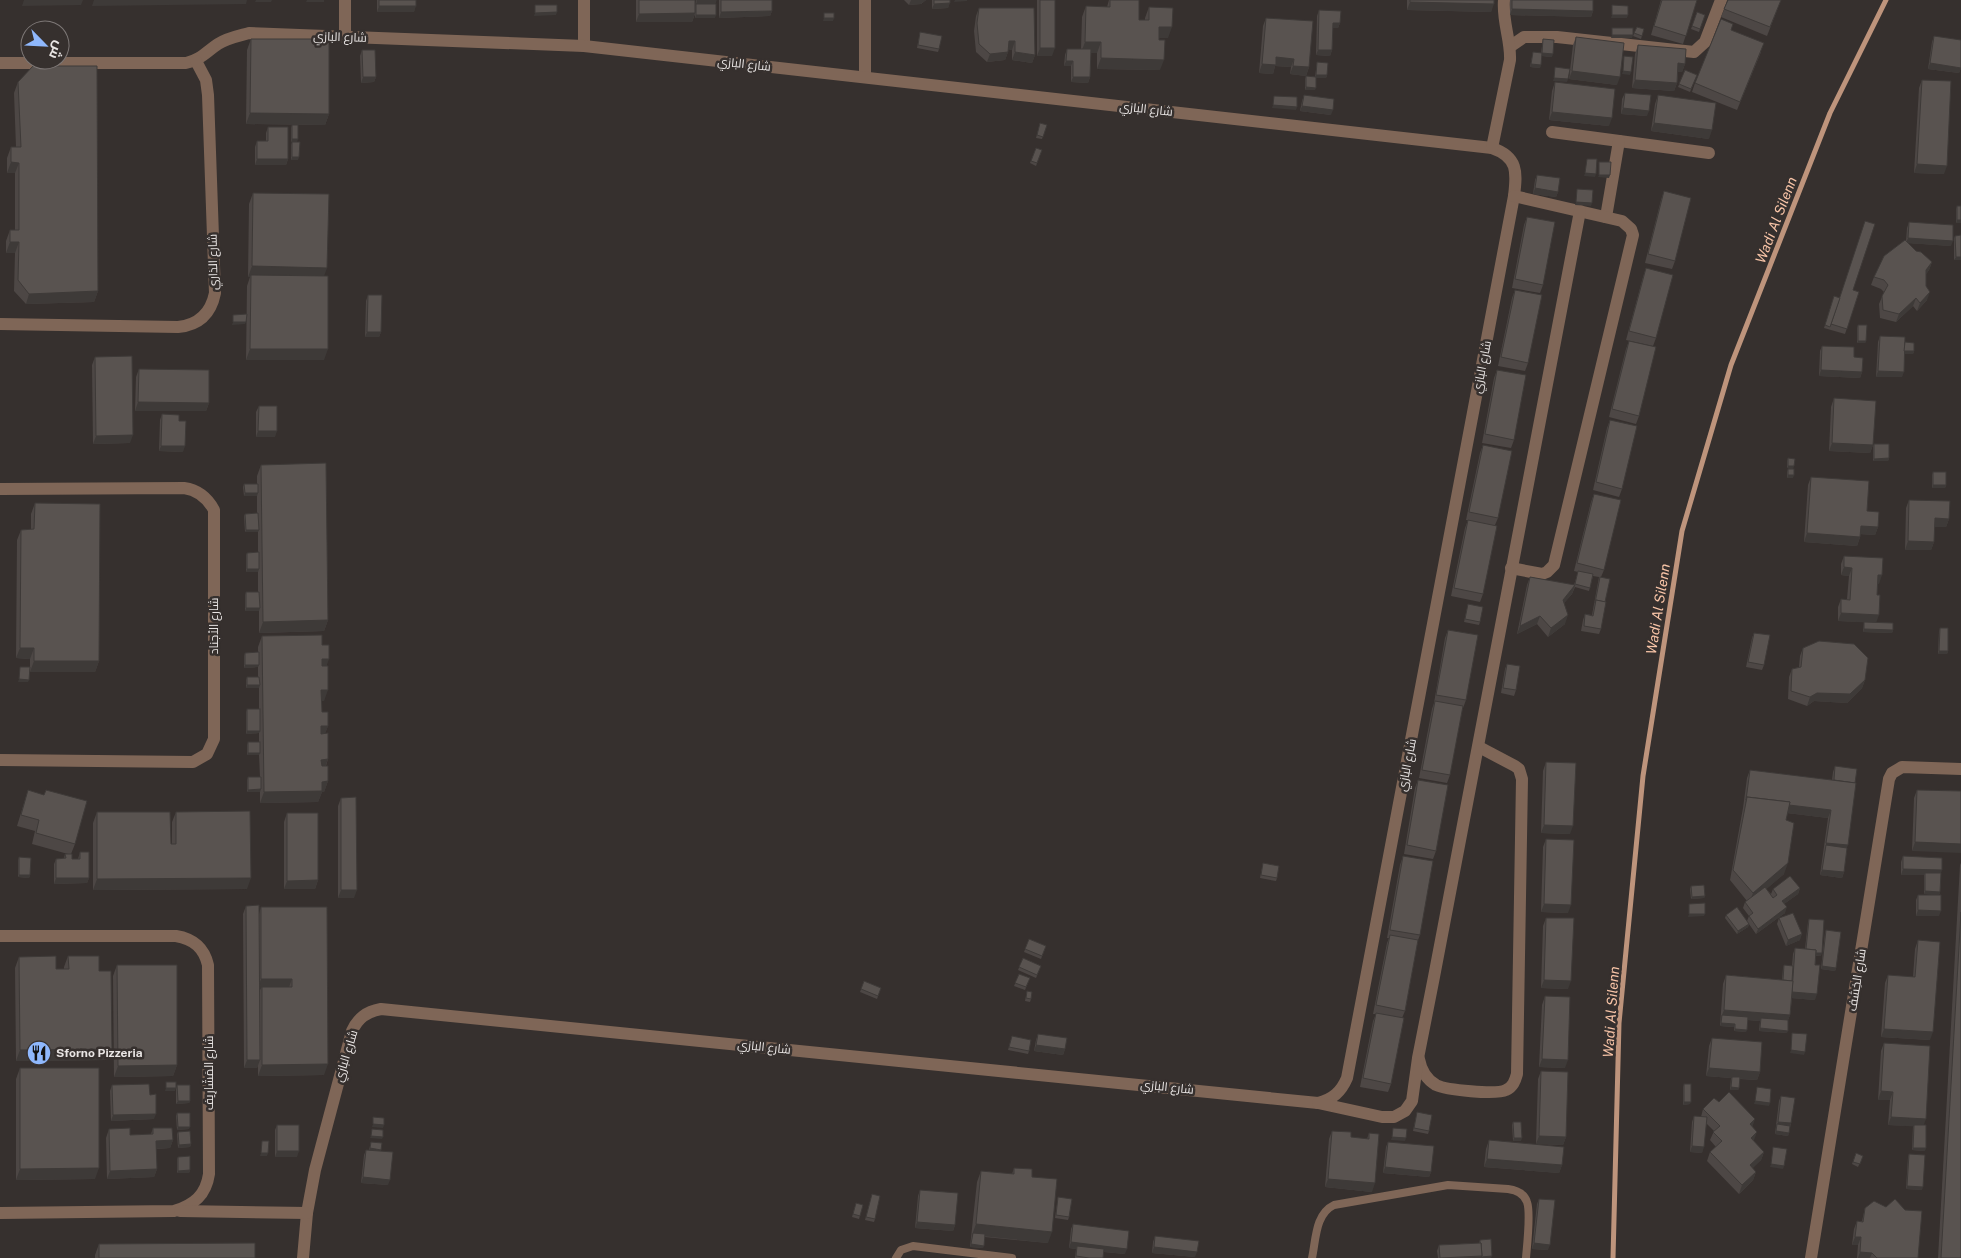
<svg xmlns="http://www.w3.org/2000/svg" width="1961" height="1258" font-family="'Public Sans',Cairo,sans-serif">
<rect width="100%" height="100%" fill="#36302e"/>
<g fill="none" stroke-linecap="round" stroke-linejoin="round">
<polyline stroke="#be947c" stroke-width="5" points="1613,1258 1619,1023 1643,776 1682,531 1731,365 1830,113 1886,0"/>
<g stroke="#7f6657" stroke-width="8">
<polyline points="896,1258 901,1250 913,1246 1012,1258"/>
<path d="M1312 1258C1316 1240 1315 1214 1334 1205L1448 1185 1508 1189C1516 1190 1524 1193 1527 1202 1531 1213 1527 1245 1526 1258"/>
</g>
<g stroke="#7f6657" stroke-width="12">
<polyline points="584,0 584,46"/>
<polyline points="865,0 865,77"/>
<polyline points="345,37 345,0"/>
<polyline points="1511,46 1524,37 1557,37 1694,52 1705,42 1721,0"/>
<path d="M0 63H186C200 60 206 52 218 44 227 38 238 36 249 33L584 46 1492 148C1518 157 1517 172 1514 196L1347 1078C1341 1092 1333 1099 1318 1103L381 1009C366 1012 358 1018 352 1031L315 1170 307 1213 303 1258"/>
<polyline points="1552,132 1709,153"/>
<path d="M1492 148 1510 60C1511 40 1502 21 1504 0"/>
<polyline points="1606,217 1619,141"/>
<path d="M0 324 178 327C199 325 211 313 215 293L208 95 206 80 196 61"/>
<path d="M0 489 184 488C198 490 207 497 214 510V739L207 754 193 762 0 760"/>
<polyline points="1511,568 1542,574 1547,572 1554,565 1633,235 1631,229 1622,221 1514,196"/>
<path d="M0 936H176C194 939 204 948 208 965L209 1174C206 1195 194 1205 174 1211L0 1213"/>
<path d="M1419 1059C1421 1070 1426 1079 1436 1085 1446 1090 1496 1095 1506 1090 1513 1087 1515 1081 1517 1074L1522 779 1519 769 1515 766 1479 747"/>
<path d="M1318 1103 1382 1117H1394L1405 1111 1412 1101 1418 1058C1474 776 1525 493 1580 211"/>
<polyline points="180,1211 307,1213"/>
<polyline points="1811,1258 1889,779 1892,773 1902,767 1961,769"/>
</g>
</g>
<g fill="#4d4745">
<polygon points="377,0 416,0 414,12 377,12"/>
<polygon points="636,0 695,0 695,6 696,0 716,0 715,4 715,18 695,18 695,14 692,22 636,22"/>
<polygon points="719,0 772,0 772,11 770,16 719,18"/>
<polygon points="904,0 926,0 921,4 909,5"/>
<polygon points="932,0 950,0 948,8 932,9"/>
<polygon points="1037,0 1055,0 1052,56 1037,56"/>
<polygon points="1109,0 1139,0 1139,20 1145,20 1145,18 1149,7 1168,38 1159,38 1160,70 1097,69 1097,53 1091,53 1090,77 1088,83 1071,82 1071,66 1064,66 1065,55 1067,49 1081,49 1082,17 1086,6 1107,7"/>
<polygon points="1407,0 1494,0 1491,12 1407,10"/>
<polygon points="1510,0 1593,0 1593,11 1591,17 1510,15"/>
<polygon points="1661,0 1697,0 1683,44 1651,35"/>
<polygon points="1728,0 1781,0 1767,36 1721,17"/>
<polygon points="979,8 1035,55 1032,63 1012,60 1012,50 1008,49 1008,52 1005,60 987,62 976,52 974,31 976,16"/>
<polygon points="1319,10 1340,23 1338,28 1333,28 1332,50 1330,56 1316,55 1317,16"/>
<polygon points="1697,12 1705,15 1699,32 1691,29"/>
<polygon points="1266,18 1309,67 1306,76 1290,74 1291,67 1275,66 1273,74 1259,73 1263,26"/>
<polygon points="1637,27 1644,29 1641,39 1633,36"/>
<polygon points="1731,30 1761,52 1737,110 1692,92 1695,83"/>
<polygon points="920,32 939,49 938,52 917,48"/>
<polygon points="1934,36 1961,68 1959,73 1928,69 1932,42"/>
<polygon points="1576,37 1617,85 1569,79 1573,45"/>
<polygon points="251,39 329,114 325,125 246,124 247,50"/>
<polygon points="1543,39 1552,57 1542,56 1540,68 1530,67 1533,52 1541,53"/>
<polygon points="1638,45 1685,64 1682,72 1678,72 1677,83 1674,91 1632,88 1635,54"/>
<polygon points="362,50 376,77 374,82 361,83 360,56"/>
<polygon points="1317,62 1327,75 1326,78 1316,78 1315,90 1305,90 1305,79 1306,76 1315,77"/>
<polygon points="1685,70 1697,75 1690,92 1678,87"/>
<polygon points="1922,80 1944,174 1914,173 1919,88"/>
<polygon points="18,82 98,291 94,302 26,304 14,291 15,253 6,253 6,241 10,230 15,230 15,173 7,173 7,158 11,147 16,147 14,93"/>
<polygon points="1555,82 1609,126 1549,120 1552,91"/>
<polygon points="1625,93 1647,116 1621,114 1622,99"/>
<polygon points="1304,95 1331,115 1300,111 1302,101"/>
<polygon points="1658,95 1709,139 1651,131 1655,104"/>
<polygon points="1040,123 1047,125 1042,139 1036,138"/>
<polygon points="292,125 298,160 291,160 291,145 292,142 291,142 291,128"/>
<polygon points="268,127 288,159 286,165 255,165 255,147 257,141 266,141 266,133"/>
<polygon points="1036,148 1042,150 1036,166 1030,163"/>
<polygon points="1537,175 1558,192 1556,197 1533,194 1535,180"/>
<polygon points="1664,191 1675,261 1672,269 1645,263 1661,200"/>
<polygon points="253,193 324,276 324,360 246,360 247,286 250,277 248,277 249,204"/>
<polygon points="1957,206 1961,206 1961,223 1956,223 1956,209"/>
<polygon points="1527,217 1543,285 1540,293 1512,288 1524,225"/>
<polygon points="1909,222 1951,246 1908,243 1916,251 1932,262 1929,270 1926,274 1926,286 1927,300 1917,311 1913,306 1896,322 1880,318 1879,304 1884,292 1881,289 1871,285 1874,277 1906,241 1907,228"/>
<polygon points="1955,236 1961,260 1954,260 1954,238"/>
<polygon points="1646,268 1656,338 1653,346 1626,340 1643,277"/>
<polygon points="1515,290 1528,363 1525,371 1498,366 1512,298"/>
<polygon points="1853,290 1859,292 1845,334 1824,328 1834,296 1839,298"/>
<polygon points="368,295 381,332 379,337 365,337 366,301"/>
<polygon points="1858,325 1866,341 1865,343 1857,343 1857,328"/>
<polygon points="1880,336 1905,342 1914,351 1913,354 1904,354 1902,377 1876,377 1878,342"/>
<polygon points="1629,341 1639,416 1636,424 1609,417 1626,349"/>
<polygon points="1822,346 1854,357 1862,372 1860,378 1819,376 1820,351"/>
<polygon points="95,357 130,443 93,444 92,365"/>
<polygon points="139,369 209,403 206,411 135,411 136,377"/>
<polygon points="1497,370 1514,440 1511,448 1482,443 1494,378"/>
<polygon points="1834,398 1873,445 1870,453 1829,451 1831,407"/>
<polygon points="259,406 275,437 256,437 256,412"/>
<polygon points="162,414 179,421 183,452 159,451 160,420"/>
<polygon points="1610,420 1622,489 1619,497 1593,490 1607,428"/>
<polygon points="1874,444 1889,458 1888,461 1873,461 1873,446"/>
<polygon points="1483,445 1498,518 1495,525 1483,594 1480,602 1451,596 1465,528 1468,520 1466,520 1480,453"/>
<polygon points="1788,458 1793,469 1793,478 1787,478 1787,472 1788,469 1792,469 1787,468 1787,461"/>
<polygon points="261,465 328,620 324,631 259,633 259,611 245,611 245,595 246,592 258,592 258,572 246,572 246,555 247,553 258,552 258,532 245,532 244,516 245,514 257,513 257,496 244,496 243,487 244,484 257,484 257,476"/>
<polygon points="1933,472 1946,485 1945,488 1932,488 1932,475"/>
<polygon points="1811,477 1867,511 1878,527 1875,535 1860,534 1860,537 1857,546 1804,542 1808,485"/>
<polygon points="1594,494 1604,570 1601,577 1601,629 1599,634 1581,631 1583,620 1585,614 1592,615 1599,577 1593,576 1589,591 1575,587 1572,594 1564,603 1565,624 1548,637 1537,624 1517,634 1527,585 1530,577 1574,585 1578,572 1574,571 1591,502"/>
<polygon points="1909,500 1949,519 1946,527 1934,527 1934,542 1931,550 1905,550 1906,508"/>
<polygon points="35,503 99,661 95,672 30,672 30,659 16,658 17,540 21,530 31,529 31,514"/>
<polygon points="1844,556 1879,584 1877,584 1876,622 1893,630 1892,633 1863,632 1864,622 1838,621 1838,607 1841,599 1847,599 1849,576 1841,575 1841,564"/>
<polygon points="1468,604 1480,622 1479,625 1464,622"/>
<polygon points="1940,628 1948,651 1947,654 1938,654 1939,631"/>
<polygon points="1448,630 1466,700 1463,708 1462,708 1450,775 1447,783 1419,778 1432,709 1434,703 1445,638"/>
<polygon points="1754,633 1764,665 1762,670 1746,667 1752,638"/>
<polygon points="262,636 322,645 327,666 324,701 322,701 322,712 328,726 325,733 328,759 326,766 328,781 324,792 322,792 318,802 260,803 260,792 247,792 247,780 248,777 260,777 259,755 247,755 247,745 248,742 259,742 259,733 246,734 246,712 247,709 259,709 259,688 246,688 246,680 247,677 258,677 258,667 244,668 244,656 245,653 258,652 258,647"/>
<polygon points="1803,648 1865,680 1862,688 1847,703 1814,701 1807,706 1788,699 1789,677 1792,669 1799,667 1800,656"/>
<polygon points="1507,664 1516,690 1514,696 1501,693 1505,669"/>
<polygon points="1546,762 1570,834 1541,833 1543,771"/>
<polygon points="1835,766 1847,848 1844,872 1842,878 1820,875 1828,818 1787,813 1786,820 1784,874 1766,889 1771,894 1773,889 1800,888 1798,894 1784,904 1785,913 1756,934 1749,924 1748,927 1737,934 1725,918 1726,915 1747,921 1749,916 1743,908 1745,902 1747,901 1730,880 1743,808 1747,778 1750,770 1832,780 1833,772"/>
<polygon points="1418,780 1436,851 1433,859 1404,854 1415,788"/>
<polygon points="28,790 75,844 71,854 72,859 78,859 80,852 89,878 87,883 54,884 54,864 56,859 64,858 65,854 68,854 32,844 35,831 17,826"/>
<polygon points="1917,790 1961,791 1912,851 1914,798"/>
<polygon points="341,798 354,898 338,898 338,806"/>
<polygon points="97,812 172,844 172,822 176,812 247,889 93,890 93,823"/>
<polygon points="287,813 318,880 315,889 284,889 284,822"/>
<polygon points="1546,839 1568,913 1541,912 1543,847"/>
<polygon points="1403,856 1420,935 1418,940 1405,1011 1402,1018 1391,1084 1388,1092 1360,1087 1373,1021 1376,1014 1373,1014 1387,943 1389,938 1387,938 1400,865"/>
<polygon points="1903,856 1941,873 1940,892 1939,895 1924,894 1924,875 1901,875 1901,862"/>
<polygon points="19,857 30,875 29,878 18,877 18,860"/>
<polygon points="1263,863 1277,878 1276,881 1260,878"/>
<polygon points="1961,863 1961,1258 1938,1258 1960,865"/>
<polygon points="1691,886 1705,896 1704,898 1691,899 1690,889"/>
<polygon points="1918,895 1939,916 1916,916 1916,900"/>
<polygon points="246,906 259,914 261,907 327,907 324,1075 258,1076 258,1065 257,1068 244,1068 243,914"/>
<polygon points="1546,918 1568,989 1541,988 1543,926"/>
<polygon points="1779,918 1800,940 1786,946 1777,924"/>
<polygon points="1809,919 1821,956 1816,956 1815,965 1815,1000 1792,998 1790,1015 1788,1020 1787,1033 1759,1031 1760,1021 1748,1020 1746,1032 1734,1031 1734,1027 1720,1026 1723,984 1726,975 1782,980 1783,968 1784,965 1792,966 1793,954 1795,948 1805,949 1808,922"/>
<polygon points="1826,930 1836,968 1835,971 1821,969 1825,933"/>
<polygon points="1029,939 1046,946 1041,959 1024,952"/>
<polygon points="1918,940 1930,1040 1881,1037 1885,983 1888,975 1913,977 1915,949"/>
<polygon points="68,956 99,971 112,1049 108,1060 16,1061 15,968 19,957 56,969 64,969 64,967"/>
<polygon points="1023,958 1041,966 1036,978 1018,970"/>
<polygon points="117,965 177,1065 173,1076 114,1077 113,976"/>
<polygon points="1019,974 1030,978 1025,990 1014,986"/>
<polygon points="864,981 881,988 877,999 860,992"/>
<polygon points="1027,991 1031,999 1030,1002 1025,1001"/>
<polygon points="1545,996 1565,1068 1539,1067 1542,1005"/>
<polygon points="1038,1034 1065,1049 1063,1055 1034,1051 1036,1040"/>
<polygon points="1012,1036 1029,1051 1028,1054 1008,1050"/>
<polygon points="1712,1038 1760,1072 1757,1080 1740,1079 1739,1088 1738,1090 1730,1090 1731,1078 1706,1076 1709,1046"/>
<polygon points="1884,1043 1923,1125 1925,1151 1912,1150 1913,1126 1888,1125 1890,1100 1878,1100 1881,1051"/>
<polygon points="20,1068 95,1179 16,1180 16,1079"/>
<polygon points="1541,1071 1566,1137 1563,1145 1536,1144 1538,1079"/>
<polygon points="1684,1084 1690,1104 1683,1105 1683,1087"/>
<polygon points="112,1085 150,1095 154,1119 111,1121 110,1091"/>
<polygon points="177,1085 190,1101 189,1103 176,1104 176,1088"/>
<polygon points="1781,1096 1791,1123 1788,1136 1775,1134 1779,1101"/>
<polygon points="1719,1102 1752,1127 1754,1140 1753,1141 1764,1152 1761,1160 1752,1168 1756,1172 1753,1180 1739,1194 1707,1161 1710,1152 1716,1147 1710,1140 1714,1131 1706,1123 1702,1153 1690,1152 1692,1122 1694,1116 1701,1117 1703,1109"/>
<polygon points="1417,1112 1429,1131 1428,1134 1413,1131"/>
<polygon points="177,1113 189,1129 177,1130 176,1116"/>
<polygon points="1513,1122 1521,1141 1513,1141 1512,1125"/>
<polygon points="277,1125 297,1157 275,1157 275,1130"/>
<polygon points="153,1128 173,1140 170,1148 156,1149 157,1169 154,1177 107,1179 106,1138 109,1129 130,1135 151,1134"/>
<polygon points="1332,1131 1351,1137 1367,1139 1369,1133 1372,1192 1325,1187 1329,1139"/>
<polygon points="178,1132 191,1144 190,1147 178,1148 177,1134"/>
<polygon points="1489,1140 1562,1165 1559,1173 1484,1167 1486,1149"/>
<polygon points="371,1142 381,1150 381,1151 388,1185 361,1183 364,1155 366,1150 369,1150"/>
<polygon points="1388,1142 1431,1172 1429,1177 1383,1173 1386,1147"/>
<polygon points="1856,1153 1863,1156 1858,1167 1852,1164"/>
<polygon points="1909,1154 1922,1190 1906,1189 1908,1157"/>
<polygon points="178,1157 190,1170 189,1173 177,1173 177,1159"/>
<polygon points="1014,1168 1032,1177 1048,1243 985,1237 983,1248 970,1247 977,1182 981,1171 1012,1174"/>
<polygon points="920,1190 955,1225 953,1231 915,1228 918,1196"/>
<polygon points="872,1194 875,1219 874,1222 865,1220"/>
<polygon points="1058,1197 1069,1217 1068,1220 1055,1218"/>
<polygon points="1539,1199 1548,1250 1532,1249 1537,1204"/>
<polygon points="856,1203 863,1205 859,1219 852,1217"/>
<polygon points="1865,1208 1918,1258 1857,1258 1858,1245 1852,1245 1854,1229 1857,1221 1862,1221"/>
<polygon points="1073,1224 1125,1254 1104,1252 1103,1258 1075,1258 1076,1249 1069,1248 1071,1229"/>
<polygon points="1155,1236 1195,1257 1152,1253 1153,1242"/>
<polygon points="1480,1240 1491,1258 1438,1258 1437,1251 1439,1245 1479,1243"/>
<polygon points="99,1244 255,1258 95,1258 95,1255"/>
</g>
<g fill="#3e3a38">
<polygon points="24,0 83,0 81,5 22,6"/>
<polygon points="94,0 247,0 246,4 92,6"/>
<polygon points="256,0 272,0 271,2 255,2"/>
<polygon points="307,0 324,0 324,2 306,2"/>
<polygon points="911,0 926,0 921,4 909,5"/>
<polygon points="955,0 967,0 967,1 954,2"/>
<polygon points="697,1 716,1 715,4 696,4"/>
<polygon points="1410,2 1494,4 1491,12 1407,10"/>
<polygon points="950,3 948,8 932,9 934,4"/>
<polygon points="379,6 416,6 414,12 377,12"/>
<polygon points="1512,9 1593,11 1591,17 1510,15"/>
<polygon points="772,11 770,16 719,18 721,12"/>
<polygon points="557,12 556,15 534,16 535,13"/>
<polygon points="695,13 692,22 636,22 639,14"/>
<polygon points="696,15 716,15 715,18 695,18"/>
<polygon points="1612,15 1628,15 1627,18 1611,18"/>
<polygon points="824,18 834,18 833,21 823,21"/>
<polygon points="1333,23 1340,23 1338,28 1331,28"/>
<polygon points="1159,27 1172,27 1168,38 1155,38"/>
<polygon points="1612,35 1633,35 1632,38 1611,38"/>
<polygon points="1009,41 1015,41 1012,50 1006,49"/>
<polygon points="1085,42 1101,42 1097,53 1081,53"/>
<polygon points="1040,48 1055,48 1052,56 1037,56"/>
<polygon points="1318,50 1332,50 1330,56 1316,55"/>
<polygon points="1008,52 1005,60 987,62 990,54"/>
<polygon points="1015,52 1035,55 1032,63 1012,60"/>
<polygon points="1542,53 1553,54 1552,57 1541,56"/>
<polygon points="1276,57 1294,59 1291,67 1275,66 1273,74 1259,73 1262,64"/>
<polygon points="1101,58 1164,60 1160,70 1097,69"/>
<polygon points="1066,61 1073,61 1071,66 1064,66"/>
<polygon points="1678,63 1685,64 1682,72 1675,72"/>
<polygon points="1930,63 1961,68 1959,73 1928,69"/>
<polygon points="1531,64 1541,65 1540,68 1530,67"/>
<polygon points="1293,66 1309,67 1306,76 1290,74"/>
<polygon points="1572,71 1620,77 1617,85 1569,79"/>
<polygon points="1623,71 1631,72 1630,75 1622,74"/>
<polygon points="1316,75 1327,75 1326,78 1315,78"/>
<polygon points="363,77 376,77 374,82 361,83"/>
<polygon points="1073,77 1090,77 1088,83 1071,82"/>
<polygon points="1554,78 1568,79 1567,82 1553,81"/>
<polygon points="1635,80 1677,83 1674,91 1632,88"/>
<polygon points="1306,87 1316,88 1315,90 1305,90"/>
<polygon points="1273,105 1297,107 1296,110 1272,108"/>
<polygon points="1302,106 1333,110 1331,115 1300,111"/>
<polygon points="1623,108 1649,111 1647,116 1621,114"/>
<polygon points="1552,112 1612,118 1609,126 1549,120"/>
<polygon points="250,113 329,114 325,125 246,124"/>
<polygon points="1654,123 1712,130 1709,139 1651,131"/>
<polygon points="292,139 298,139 297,142 291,142"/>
<polygon points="292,157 299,157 298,160 291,160"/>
<polygon points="257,159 288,159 286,165 255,165"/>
<polygon points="11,162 19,163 15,173 7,173"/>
<polygon points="1917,164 1947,166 1944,174 1914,173"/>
<polygon points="1585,173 1596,174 1595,177 1584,176"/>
<polygon points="1599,175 1610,175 1609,178 1598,177"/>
<polygon points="1535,188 1558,192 1556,197 1533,194"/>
<polygon points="1576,202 1592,203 1591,206 1575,205"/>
<polygon points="1957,220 1961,220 1961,223 1956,223"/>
<polygon points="1908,238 1953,241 1951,246 1906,243"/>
<polygon points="10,242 19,242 15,253 6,253"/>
<polygon points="1956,257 1961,257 1961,260 1954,260"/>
<polygon points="1932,262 1929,270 1923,279 1926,270"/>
<polygon points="252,266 327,268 323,279 251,275 250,277 248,277"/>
<polygon points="98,291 94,302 26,304 29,294"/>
<polygon points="1930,292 1927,300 1917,311 1920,303"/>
<polygon points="1916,298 1913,306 1896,322 1899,314"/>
<polygon points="233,322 246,322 245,324 232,325"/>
<polygon points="367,332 381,332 379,337 365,337"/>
<polygon points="1858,341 1866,341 1865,343 1857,343"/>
<polygon points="250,349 328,349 324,360 246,360"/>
<polygon points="1903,351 1914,351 1913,354 1902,354"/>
<polygon points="1821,370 1862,372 1860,378 1819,376"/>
<polygon points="1878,371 1904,372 1902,377 1876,377"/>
<polygon points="138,402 209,403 206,411 135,411"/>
<polygon points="258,431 277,431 275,437 256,437"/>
<polygon points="133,435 130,443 93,444 96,436"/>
<polygon points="1832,443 1873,445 1870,453 1829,451"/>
<polygon points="161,446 185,446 183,452 159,451"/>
<polygon points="1889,458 1888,461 1873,461 1874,459"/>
<polygon points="1788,466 1794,466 1793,469 1787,468"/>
<polygon points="1788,475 1794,475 1793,478 1787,478"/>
<polygon points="1933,485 1946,485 1945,488 1932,488"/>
<polygon points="245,493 258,493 257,496 244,496"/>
<polygon points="1935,518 1949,519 1946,527 1932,527"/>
<polygon points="1861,526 1878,527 1875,535 1858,534"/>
<polygon points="246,530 259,530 258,532 245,532"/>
<polygon points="1807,533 1860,537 1857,546 1804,542"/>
<polygon points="1908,541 1934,542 1931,550 1905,550"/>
<polygon points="1844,567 1852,568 1849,576 1841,575"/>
<polygon points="247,569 259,569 258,572 246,572"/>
<polygon points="1878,575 1882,575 1879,584 1875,583"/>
<polygon points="1575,585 1572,594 1560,608 1563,600"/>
<polygon points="246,608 260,608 259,611 245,611"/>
<polygon points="1841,613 1879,615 1876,623 1838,621"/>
<polygon points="1568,615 1565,624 1548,637 1551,628"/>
<polygon points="1540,616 1537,624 1517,634 1520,626"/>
<polygon points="328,620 324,631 259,633 263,622"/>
<polygon points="1864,629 1893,630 1892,633 1863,632"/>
<polygon points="20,648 34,648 30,659 16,658"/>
<polygon points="1939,651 1948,651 1947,654 1938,654"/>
<polygon points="322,659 329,659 325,670 318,670"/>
<polygon points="34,661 99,661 95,672 30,672"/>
<polygon points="245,665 259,665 258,667 244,668"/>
<polygon points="19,679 29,680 28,682 18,682"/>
<polygon points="1865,680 1862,688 1847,703 1814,701 1807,706 1810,697 1817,693"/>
<polygon points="247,685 260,685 259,688 246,688"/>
<polygon points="321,690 328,690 324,701 317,701"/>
<polygon points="321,726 328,726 324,737 317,737"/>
<polygon points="247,731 260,731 259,733 246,734"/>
<polygon points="248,753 260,753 259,755 247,755"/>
<polygon points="328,759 324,770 317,770 321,760"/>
<polygon points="328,781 324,792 322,792 318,802 260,803 264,792 322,782"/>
<polygon points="261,789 260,792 247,792 248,790"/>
<polygon points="1746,800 1831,810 1828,818 1745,808"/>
<polygon points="1544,825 1573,826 1570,834 1541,833"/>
<polygon points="1915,842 1961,844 1961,853 1912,851"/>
<polygon points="1826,843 1848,845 1845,853 1826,846"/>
<polygon points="1788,863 1784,874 1749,904 1753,893"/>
<polygon points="1903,869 1942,870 1940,876 1925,873 1924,875 1901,875"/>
<polygon points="1822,870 1844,872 1842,878 1820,875"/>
<polygon points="19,875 30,875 29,878 18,877"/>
<polygon points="56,878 89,878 87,883 54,884"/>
<polygon points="251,878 247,889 93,890 97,879"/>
<polygon points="318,880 315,889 284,889 287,881"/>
<polygon points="1800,888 1798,894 1780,907 1782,901"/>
<polygon points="341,890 357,890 354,898 338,898"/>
<polygon points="1925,891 1940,892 1939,895 1924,894"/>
<polygon points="1705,896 1704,898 1691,899 1692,897"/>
<polygon points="1544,904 1571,905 1568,913 1541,912"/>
<polygon points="1787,907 1785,913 1756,934 1758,929"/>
<polygon points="1918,910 1941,911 1939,916 1916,916"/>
<polygon points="1689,914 1705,914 1704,916 1688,917"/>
<polygon points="1749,924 1748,927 1737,934 1738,931"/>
<polygon points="1802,934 1800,940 1786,946 1788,940"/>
<polygon points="1806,952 1822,953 1821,956 1805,955"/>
<polygon points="1822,966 1836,968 1835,971 1821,969"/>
<polygon points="261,979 292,979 288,990 262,987 260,990 257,990"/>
<polygon points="1544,980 1571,981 1568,989 1541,988"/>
<polygon points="1792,992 1817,994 1815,1000 1790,998"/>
<polygon points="1724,1010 1790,1015 1787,1023 1761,1018 1760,1021 1721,1018"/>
<polygon points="1721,1023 1735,1024 1734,1027 1720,1026"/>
<polygon points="1760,1028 1788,1031 1787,1033 1759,1031"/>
<polygon points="1735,1029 1747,1030 1746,1032 1734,1031"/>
<polygon points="1884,1029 1933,1032 1930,1040 1881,1037"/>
<polygon points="1036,1045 1065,1049 1063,1055 1034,1051"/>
<polygon points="112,1049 108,1060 16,1061 20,1050"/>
<polygon points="1791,1050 1805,1052 1804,1055 1790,1053"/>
<polygon points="1542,1059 1568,1060 1565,1068 1539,1067"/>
<polygon points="247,1060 260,1060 257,1068 244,1068"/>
<polygon points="328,1064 324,1075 258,1076 262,1065"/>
<polygon points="177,1065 173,1076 114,1077 118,1066"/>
<polygon points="1709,1068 1760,1072 1757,1080 1706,1076"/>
<polygon points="1731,1087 1739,1088 1738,1090 1730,1090"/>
<polygon points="166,1088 176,1088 175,1091 165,1091"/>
<polygon points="1881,1091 1893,1092 1890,1100 1878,1100"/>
<polygon points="178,1101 190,1101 189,1103 176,1104"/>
<polygon points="1755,1101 1770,1103 1769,1106 1754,1104"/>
<polygon points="1684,1102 1691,1102 1690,1104 1683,1105"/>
<polygon points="156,1114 154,1119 111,1121 113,1115"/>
<polygon points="1891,1117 1926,1119 1923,1127 1888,1125"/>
<polygon points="1755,1119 1752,1128 1750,1124"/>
<polygon points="1778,1122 1791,1123 1789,1129 1777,1124 1776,1127"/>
<polygon points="373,1124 384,1125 383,1128 372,1127"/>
<polygon points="178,1127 190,1127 189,1129 177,1130"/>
<polygon points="1776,1131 1789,1133 1788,1136 1775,1134"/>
<polygon points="1757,1132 1754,1140 1748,1146 1751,1138"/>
<polygon points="371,1136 383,1137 382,1139 370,1138"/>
<polygon points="1539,1136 1566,1137 1563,1145 1536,1144"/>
<polygon points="1392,1137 1406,1138 1405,1141 1391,1140"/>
<polygon points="1514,1138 1522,1138 1521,1141 1513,1141"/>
<polygon points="173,1140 170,1148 153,1149 156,1141"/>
<polygon points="191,1144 190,1147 178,1148 179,1145"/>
<polygon points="1692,1146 1704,1147 1702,1153 1690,1152"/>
<polygon points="370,1148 381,1150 380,1152 369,1151"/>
<polygon points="1913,1148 1926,1148 1925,1151 1912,1150"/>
<polygon points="277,1151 299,1151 297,1157 275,1157"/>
<polygon points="1764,1152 1761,1160 1747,1174 1750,1165"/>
<polygon points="261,1153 268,1153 267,1156 260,1156"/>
<polygon points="1487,1159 1562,1165 1559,1173 1484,1167"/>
<polygon points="1771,1164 1784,1166 1783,1169 1770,1167"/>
<polygon points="1385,1167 1431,1172 1429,1177 1383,1173"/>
<polygon points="99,1168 95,1179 16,1180 20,1169"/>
<polygon points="157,1169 154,1177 107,1179 110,1171"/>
<polygon points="190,1170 189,1173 177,1173 178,1171"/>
<polygon points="1756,1172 1753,1180 1739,1194 1742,1185"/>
<polygon points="363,1177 390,1180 388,1185 361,1183"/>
<polygon points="1328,1179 1375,1183 1372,1192 1325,1187"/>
<polygon points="1907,1186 1923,1187 1922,1190 1906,1189"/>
<polygon points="917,1222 955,1225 953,1231 915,1228"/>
<polygon points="976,1224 1052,1232 1048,1243 972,1235"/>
<polygon points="1855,1237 1861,1237 1858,1245 1852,1245"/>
<polygon points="1071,1242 1127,1249 1125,1254 1077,1249 1077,1246 1076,1249 1069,1248"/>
<polygon points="1534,1243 1550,1245 1548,1250 1532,1249"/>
<polygon points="971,1244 984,1246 983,1248 970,1247"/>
<polygon points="1154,1247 1197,1252 1195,1257 1152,1253"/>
<polygon points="1860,1252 1872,1253 1870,1258 1858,1258"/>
<polygon points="1492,1256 1491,1258 1457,1258"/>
</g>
<g fill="#595350" stroke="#3e3a38">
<rect x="379" y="0" width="37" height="6"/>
<polygon points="639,0 695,0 695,13 639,14"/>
<rect x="697" y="0" width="19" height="1"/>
<polygon points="721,0 772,0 772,11 721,12"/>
<polygon points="934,0 950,0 950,3 934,4"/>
<rect x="1040" y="0" width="15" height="48"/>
<polygon points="1110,0 1139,0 1139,20 1149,20 1149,7 1173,8 1172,27 1159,27 1159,40 1165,40 1164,60 1101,58 1101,42 1085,42 1086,6 1110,7"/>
<polygon points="1410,0 1494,0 1494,4 1410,2"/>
<polygon points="1512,0 1593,0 1593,11 1512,9"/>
<polygon points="1662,0 1697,0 1686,36 1654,26"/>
<polygon points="1728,0 1781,0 1770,27 1724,9"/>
<rect x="696" y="4" width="20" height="11"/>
<polygon points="535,5 557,5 557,12 535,13"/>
<polygon points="1612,5 1628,6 1628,15 1612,15"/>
<polygon points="979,8 1034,8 1035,55 1015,52 1015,41 1009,41 1008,52 990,54 979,44 977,23"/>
<polygon points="1319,10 1341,11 1340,23 1333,23 1332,50 1318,50"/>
<polygon points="1697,12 1705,15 1700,29 1692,26"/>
<rect x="824" y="13" width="10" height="5"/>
<polygon points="1266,18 1313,21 1309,67 1293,66 1294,59 1276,57 1276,65 1262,64"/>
<polygon points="1721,19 1733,24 1731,30 1764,43 1740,102 1695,83"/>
<polygon points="1637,27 1644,29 1642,36 1634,33"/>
<rect x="1612" y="28" width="21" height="7"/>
<polygon points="920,32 942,36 939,49 918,45"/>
<polygon points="1934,36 1961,40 1961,68 1930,63"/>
<polygon points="1576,37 1624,43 1620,77 1572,71"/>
<polygon points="251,39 329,39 329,114 250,113"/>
<polygon points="1543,39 1554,40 1553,54 1542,53"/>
<polygon points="1638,45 1686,49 1685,64 1678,63 1677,83 1635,80"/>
<polygon points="1067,49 1091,49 1090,77 1073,77 1073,61 1066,61"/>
<polygon points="362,50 375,50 376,77 363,77"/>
<polygon points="1533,52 1542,53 1541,65 1531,64"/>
<polygon points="1624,56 1633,57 1631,72 1623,71"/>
<polygon points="1317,62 1328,63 1327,75 1316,75"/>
<polygon points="33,66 97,66 98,291 29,294 18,280 19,242 10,242 10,230 19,230 19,163 11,162 11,147 21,147 18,82"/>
<polygon points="1555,67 1570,69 1568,79 1554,78"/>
<polygon points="1685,70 1697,75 1691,89 1679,84"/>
<polygon points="1306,76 1316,77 1316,88 1306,87"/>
<polygon points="1922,80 1951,81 1947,166 1917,164"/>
<polygon points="1555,82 1615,89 1612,118 1552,112"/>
<polygon points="1625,93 1651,95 1649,111 1623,108"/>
<polygon points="1304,95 1334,99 1333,110 1302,106"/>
<polygon points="1658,95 1716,103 1712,130 1654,123"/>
<polygon points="1274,96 1297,97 1297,107 1273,105"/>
<polygon points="1040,123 1047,125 1043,137 1037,135"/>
<rect x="292" y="125" width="6" height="14"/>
<polygon points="268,127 288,127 288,159 257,159 257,141 268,141"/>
<polygon points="292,142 300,142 299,157 292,157"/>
<polygon points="1036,148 1042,150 1037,163 1031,161"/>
<polygon points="1587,159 1597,159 1596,174 1585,173"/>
<polygon points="1599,162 1611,162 1610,175 1599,175"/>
<polygon points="1537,175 1560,178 1558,192 1535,188"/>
<polygon points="1577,189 1593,190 1592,203 1576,202"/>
<polygon points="1664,191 1691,198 1675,261 1648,254"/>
<polygon points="253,193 329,194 327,268 252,266"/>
<rect x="1957" y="206" width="4" height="14"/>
<polygon points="1527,217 1555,222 1543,285 1515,279"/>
<polygon points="1865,221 1875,224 1853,290 1859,292 1847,329 1831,324"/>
<polygon points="1909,222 1953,225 1953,241 1908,238"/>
<polygon points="1961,235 1961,257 1956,257 1955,236"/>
<polygon points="1905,240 1916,251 1921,252 1932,262 1926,270 1926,286 1930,292 1920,303 1916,298 1899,314 1883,310 1882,296 1888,285 1884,280 1874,277 1884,256"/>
<polygon points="1646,268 1673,275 1656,338 1629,331"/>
<polygon points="251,275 328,276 328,349 250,349"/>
<polygon points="1515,290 1542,295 1528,363 1501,357"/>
<polygon points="368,295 382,295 381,332 367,332"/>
<polygon points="1834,296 1840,298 1830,327 1825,325"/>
<polygon points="247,314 246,322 233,322 233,315"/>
<polygon points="1858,325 1867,325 1866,341 1858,341"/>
<polygon points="1880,336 1905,337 1904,372 1878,371"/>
<polygon points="1629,341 1656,347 1639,416 1612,409"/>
<polygon points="1905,342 1914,343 1914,351 1904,351"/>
<polygon points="1822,346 1854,347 1854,357 1863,358 1862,372 1821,370"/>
<polygon points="132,356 133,435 96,436 95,357"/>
<polygon points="139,369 209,370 209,403 138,402"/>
<polygon points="1497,370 1526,375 1514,440 1485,434"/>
<polygon points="1834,398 1876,401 1873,445 1832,443"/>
<polygon points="259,406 277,406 277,431 258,431"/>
<polygon points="162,414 179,415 179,421 186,421 185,446 161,446"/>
<polygon points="1610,420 1637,426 1622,489 1596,482"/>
<polygon points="1874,444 1889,444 1889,458 1874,459"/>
<polygon points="1483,445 1512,451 1498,518 1469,512"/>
<polygon points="1788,458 1795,459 1794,466 1788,466"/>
<polygon points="326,463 328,620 263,622 261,465"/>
<rect x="1788" y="469" width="6" height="6"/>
<rect x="1933" y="472" width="13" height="13"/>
<polygon points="1811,477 1869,481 1867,511 1879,512 1878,527 1861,526 1860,537 1807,533"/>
<polygon points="244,484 258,484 258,493 245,493"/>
<polygon points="1594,494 1621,500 1604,570 1577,563"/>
<polygon points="1909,500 1950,501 1949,519 1935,518 1934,542 1908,541"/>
<polygon points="35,503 100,504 99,661 34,661 34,648 20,648 21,530 34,529"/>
<polygon points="258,513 259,530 246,530 245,514"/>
<polygon points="1468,520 1497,526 1483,594 1454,588"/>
<polygon points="259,552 259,569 247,569 247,553"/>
<polygon points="1844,556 1883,558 1882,575 1878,575 1877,595 1880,595 1879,615 1841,613 1841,599 1850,600 1852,568 1844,567"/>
<polygon points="1578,571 1593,574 1590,588 1575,584"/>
<polygon points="1530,577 1575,585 1563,600 1568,615 1551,628 1540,616 1520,626"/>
<polygon points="1600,577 1610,579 1605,602 1596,600 1595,603"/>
<polygon points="246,592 259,592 260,608 246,608"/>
<polygon points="1596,600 1606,602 1601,629 1584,626 1585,614 1593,616"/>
<polygon points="1468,604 1483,607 1480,622 1465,619"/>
<polygon points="1864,622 1893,623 1893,630 1864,629"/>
<polygon points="1940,628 1948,628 1948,651 1939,651"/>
<polygon points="1448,630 1478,635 1466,700 1436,695"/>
<polygon points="1754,633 1770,635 1764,665 1748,662"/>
<polygon points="322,635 322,645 329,645 329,659 322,659 322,666 328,666 328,690 321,690 322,712 328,712 328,726 321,726 321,734 328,733 328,759 321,760 322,766 328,766 328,781 322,782 322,791 264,792 262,636"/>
<polygon points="1819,641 1854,644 1868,658 1865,680 1850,694 1817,693 1810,697 1791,691 1792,669 1801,667 1803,648"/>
<polygon points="259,652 259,665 245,665 245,653"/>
<polygon points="1507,664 1520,666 1516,690 1503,688"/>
<polygon points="20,667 30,667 29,680 19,679"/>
<polygon points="247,677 259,677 260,685 247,685"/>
<polygon points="1435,701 1463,706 1450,775 1422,770"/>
<rect x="247" y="709" width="13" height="22"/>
<rect x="248" y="742" width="12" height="11"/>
<polygon points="1546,762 1576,763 1573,826 1544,825"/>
<polygon points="1835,766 1857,769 1855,783 1834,780"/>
<polygon points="1750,770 1856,783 1848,845 1826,843 1831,810 1789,805 1790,802 1747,797 1746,800"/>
<polygon points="248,777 261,777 261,789 248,790"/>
<polygon points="1418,780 1448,785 1436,851 1407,845"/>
<polygon points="28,790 44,795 46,790 87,801 75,844 36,833 39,820 21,815"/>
<polygon points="1917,790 1961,791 1961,844 1915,842"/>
<polygon points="356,797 357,890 341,890 341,798"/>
<polygon points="1747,797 1790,802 1786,820 1794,823 1788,863 1753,893 1733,870"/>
<polygon points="250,811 251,878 97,879 97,812 170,812 171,844 176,844 176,812"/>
<polygon points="287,813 318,813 318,880 287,881"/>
<polygon points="1546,839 1574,840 1571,905 1544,904"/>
<polygon points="1826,845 1847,848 1844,872 1822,870"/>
<polygon points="80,852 89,852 89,878 56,878 56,859 66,858 65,854 72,854 72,859 80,859"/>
<polygon points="1403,856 1433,861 1420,935 1390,930"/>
<polygon points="1903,856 1942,858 1942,870 1903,869"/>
<polygon points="19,857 31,858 30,875 19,875"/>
<polygon points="1263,863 1279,866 1277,878 1261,875"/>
<polygon points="1925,873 1941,873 1940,892 1925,891"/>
<polygon points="1790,876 1800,888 1782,901 1787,907 1758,929 1749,916 1753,913 1745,902 1765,887 1773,898 1777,895 1773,889"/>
<polygon points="1704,885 1705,896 1692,897 1691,886"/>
<polygon points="1918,895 1941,895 1941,911 1918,910"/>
<polygon points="1705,903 1705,914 1689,914 1689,904"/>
<polygon points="259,905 260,1060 247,1060 246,906"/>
<polygon points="261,907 327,907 328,1064 262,1065 262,987 292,987 292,979 261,979"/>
<polygon points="1737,907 1749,924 1738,931 1726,915"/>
<polygon points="1961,912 1961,1258 1941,1258"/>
<polygon points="1793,913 1802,934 1788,940 1779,918"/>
<polygon points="1546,918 1574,918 1571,981 1544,980"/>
<polygon points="1809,919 1824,920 1822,953 1816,953 1816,950 1806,949"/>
<polygon points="1826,930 1841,932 1836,968 1822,966"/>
<polygon points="1390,935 1418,940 1405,1011 1376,1005"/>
<polygon points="1029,939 1046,946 1042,956 1025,949"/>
<polygon points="1918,940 1940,942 1933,1032 1884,1029 1888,975 1915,977"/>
<polygon points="1795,948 1816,950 1815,965 1820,965 1817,994 1792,992"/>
<polygon points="56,956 56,969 69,969 68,956 99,956 99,971 111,971 112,1049 20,1050 19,957"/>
<polygon points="1023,958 1041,966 1037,975 1019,967"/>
<polygon points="117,965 177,965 177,1065 118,1066"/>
<polygon points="1784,965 1793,966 1792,981 1783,980"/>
<polygon points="1019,974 1030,978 1026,987 1015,983"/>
<polygon points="1726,975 1793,981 1790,1015 1724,1010"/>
<polygon points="864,981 881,988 878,996 861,989"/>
<polygon points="1027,991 1032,992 1031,999 1026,998"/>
<polygon points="1545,996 1570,997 1568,1060 1542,1059"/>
<polygon points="1376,1013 1404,1018 1391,1084 1363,1078"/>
<polygon points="1722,1015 1748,1017 1747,1030 1735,1029 1735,1024 1721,1023"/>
<polygon points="1761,1018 1788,1020 1788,1031 1760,1028"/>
<polygon points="1792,1033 1807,1034 1805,1052 1791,1050"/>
<polygon points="1038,1034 1067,1038 1065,1049 1036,1045"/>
<polygon points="1012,1036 1031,1040 1029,1051 1009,1047"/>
<polygon points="1712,1038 1762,1042 1760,1072 1709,1068"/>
<polygon points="1884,1043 1930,1046 1926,1119 1891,1117 1893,1092 1881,1091"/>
<polygon points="20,1068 99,1068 99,1168 20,1169"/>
<polygon points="1541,1071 1568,1072 1566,1137 1539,1136"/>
<polygon points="1732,1077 1740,1077 1739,1088 1731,1087"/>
<rect x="166" y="1082" width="10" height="6"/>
<polygon points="149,1084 150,1095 156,1094 156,1114 113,1115 112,1085"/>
<rect x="1684" y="1084" width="7" height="18"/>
<polygon points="177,1085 190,1085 190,1101 178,1101"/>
<polygon points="1757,1087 1771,1089 1770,1103 1755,1101"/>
<polygon points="1729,1092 1755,1119 1750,1124 1757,1132 1751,1138 1764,1152 1750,1165 1756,1172 1742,1185 1710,1152 1722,1141 1713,1132 1720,1126 1703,1109 1714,1098 1719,1102"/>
<polygon points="1781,1096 1795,1098 1791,1123 1778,1122"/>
<polygon points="1417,1112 1432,1115 1429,1131 1414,1128"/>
<polygon points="177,1113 190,1113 190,1127 178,1127"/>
<polygon points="1694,1116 1707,1117 1704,1147 1692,1146"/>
<polygon points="373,1117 384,1118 384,1125 373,1124"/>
<polygon points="1513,1122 1521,1122 1522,1138 1514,1138"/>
<polygon points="1777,1124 1790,1126 1789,1133 1776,1131"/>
<rect x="277" y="1125" width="22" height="26"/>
<polygon points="1914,1125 1926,1125 1926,1148 1913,1148"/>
<polygon points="130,1128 130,1135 153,1134 153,1128 172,1128 173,1140 156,1141 157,1169 110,1171 109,1129"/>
<polygon points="1393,1128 1407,1129 1406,1138 1392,1137"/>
<polygon points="372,1129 383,1130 383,1137 371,1136"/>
<polygon points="190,1131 191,1144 179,1145 178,1132"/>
<polygon points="1332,1131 1351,1132 1351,1137 1369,1139 1369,1133 1379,1134 1375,1183 1328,1179"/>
<polygon points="1489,1140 1564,1147 1562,1165 1487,1159"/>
<polygon points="262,1141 269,1141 268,1153 261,1153"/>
<polygon points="371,1142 382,1143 381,1150 370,1148"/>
<polygon points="1388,1142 1434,1146 1431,1172 1385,1167"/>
<polygon points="1773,1147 1787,1149 1784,1166 1771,1164"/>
<polygon points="366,1150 393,1152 390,1180 363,1177"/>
<polygon points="1856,1153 1863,1156 1860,1164 1853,1162"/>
<polygon points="1909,1154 1925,1155 1923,1187 1907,1186"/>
<polygon points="190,1156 190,1170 178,1171 178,1157"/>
<polygon points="1014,1168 1032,1169 1032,1177 1057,1179 1052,1232 976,1224 981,1171 1014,1174"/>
<polygon points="920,1190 958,1193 955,1225 917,1222"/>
<polygon points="872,1194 880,1196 875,1219 866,1217"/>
<polygon points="1058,1197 1072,1199 1069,1217 1056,1215"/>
<polygon points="1539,1199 1555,1200 1550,1245 1534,1243"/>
<polygon points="1895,1199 1905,1210 1922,1211 1918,1258 1877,1258 1872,1253 1860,1252 1861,1237 1855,1237 1857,1221 1863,1222 1865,1208 1874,1201 1886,1207"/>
<polygon points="856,1203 863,1205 860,1216 853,1214"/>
<polygon points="1073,1224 1129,1231 1127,1249 1071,1242"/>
<polygon points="973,1233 985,1234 984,1246 971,1244"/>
<polygon points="1155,1236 1199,1241 1197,1252 1154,1247"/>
<polygon points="1491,1239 1492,1256 1481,1257 1482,1256 1481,1243 1480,1243 1480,1240"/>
<polygon points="255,1243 255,1258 99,1258 99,1244"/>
<polygon points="1481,1243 1482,1256 1440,1258 1439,1245"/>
<polygon points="1077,1246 1104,1249 1103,1258 1089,1258 1076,1256"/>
</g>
<defs>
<g id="restaurant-disc" transform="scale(1.25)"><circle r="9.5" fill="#8fb8fd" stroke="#36302e"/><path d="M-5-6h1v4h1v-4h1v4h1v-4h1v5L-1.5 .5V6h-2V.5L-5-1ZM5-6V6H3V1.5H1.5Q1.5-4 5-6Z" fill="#111"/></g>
</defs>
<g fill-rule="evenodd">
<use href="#restaurant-disc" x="39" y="1053"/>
</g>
<g text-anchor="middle" stroke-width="5" stroke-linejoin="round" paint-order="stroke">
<g font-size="12" fill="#e9e5e4" stroke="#36302e">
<text transform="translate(340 37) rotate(2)" y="4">شارع البازي</text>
<text transform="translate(744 64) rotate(6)" y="4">شارع البازي</text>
<text transform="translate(1146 109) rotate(6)" y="4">شارع البازي</text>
<text transform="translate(213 262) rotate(-91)" y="4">شارع الذاري</text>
<text transform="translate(1482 367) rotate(-79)" y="4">شارع البازي</text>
<text transform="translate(214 626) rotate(-90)" y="4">شارع الأجناد</text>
<text transform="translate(1407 765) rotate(-79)" y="4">شارع البازي</text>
<text transform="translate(1857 980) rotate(-81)" y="4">شارع الخِشف</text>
<text transform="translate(764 1047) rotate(6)" y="4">شارع البازي</text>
<text transform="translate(346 1056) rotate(-73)" y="4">شارع البازي</text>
<text transform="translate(209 1073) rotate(-90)" y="4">شارع المَشَارِيف</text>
<text transform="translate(1167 1087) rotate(6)" y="4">شارع البازي</text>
</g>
<g font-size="12" font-weight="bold" fill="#e9e5e4" stroke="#36302e" text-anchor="start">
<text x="56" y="1057">Sforno Pizzeria</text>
</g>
<g font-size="14" font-style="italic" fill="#f8c4a7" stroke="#36302e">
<text transform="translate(1776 220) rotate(-69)" y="5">Wadi Al Silenn</text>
<text transform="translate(1658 609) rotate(-81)" y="5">Wadi Al Silenn</text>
<text transform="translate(1611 1012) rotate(-86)" y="5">Wadi Al Silenn</text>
</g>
</g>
<g transform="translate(45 45) rotate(114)"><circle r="24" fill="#36302e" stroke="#7e7877"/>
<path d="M0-4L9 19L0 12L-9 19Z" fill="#8fb8fd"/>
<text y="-8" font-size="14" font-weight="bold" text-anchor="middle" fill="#e9e5e4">ش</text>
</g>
</svg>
